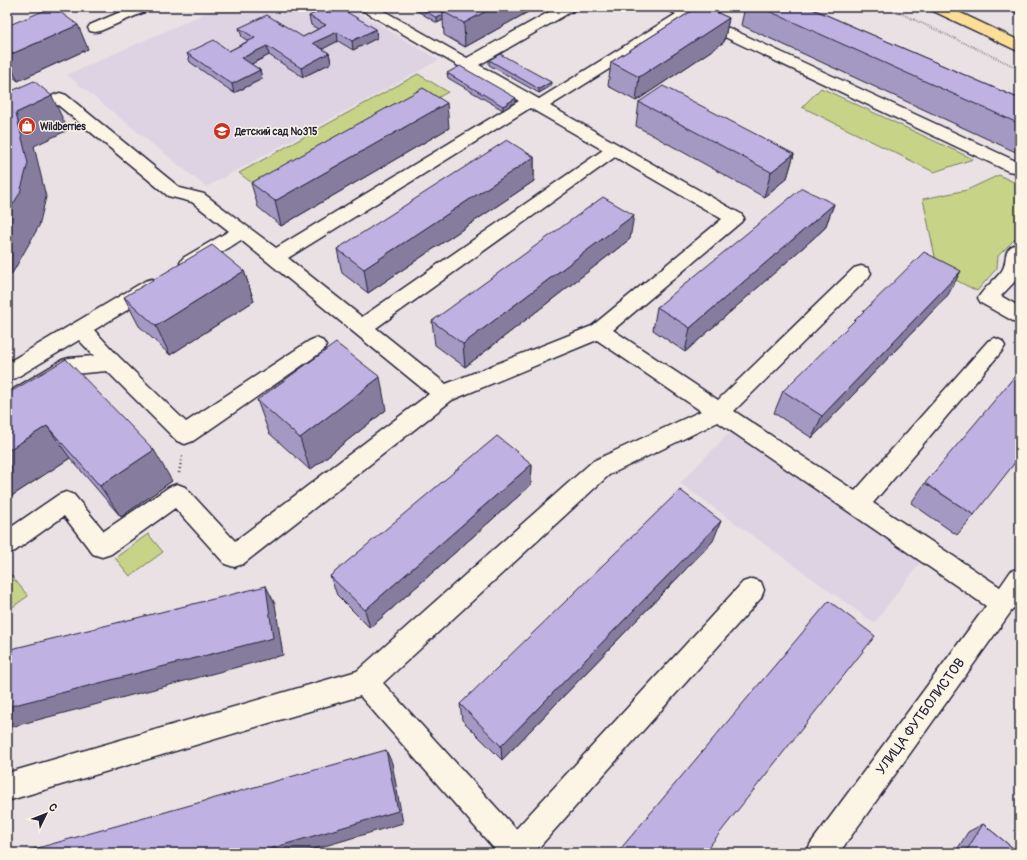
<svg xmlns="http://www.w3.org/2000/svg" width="1027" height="860" font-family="Pangolin,sans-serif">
<rect width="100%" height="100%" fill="#eae1e4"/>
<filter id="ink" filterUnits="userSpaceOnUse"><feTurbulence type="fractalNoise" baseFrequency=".025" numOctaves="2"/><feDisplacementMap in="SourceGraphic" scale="8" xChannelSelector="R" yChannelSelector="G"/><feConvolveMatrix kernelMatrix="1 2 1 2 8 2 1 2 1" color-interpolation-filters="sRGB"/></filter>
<g filter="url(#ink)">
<g fill="#ddd3e3">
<polygon points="219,7 349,7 439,60 206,187 67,75"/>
<polygon points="731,431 922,560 874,623 680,483"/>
</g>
<g fill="#c7d387" stroke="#747a61">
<polygon points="418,74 448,92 266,194 239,173"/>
<polygon points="821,88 973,159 934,172 802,107"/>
<polygon points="999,175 1020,185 1020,234 998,256 997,268 977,291 938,271 923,199 967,190"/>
<polygon points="148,534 163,552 130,576 115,558"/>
<polygon points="7,570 28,596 7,611"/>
</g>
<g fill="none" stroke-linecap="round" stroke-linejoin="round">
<g stroke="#22223b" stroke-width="3">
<g id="minor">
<polygon points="132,7 151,7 149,10 100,31 95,32 90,31 88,28 90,25"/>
<path d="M360 7H377L467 58 558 7H576L574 10 479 65 539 99 676 14 668 10 666 7C676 7 688 5 694 14L693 16 698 15 703 16 1020 163V171L1014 172 1008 171 693 22 691 19 692 17 550 106 741 214 744 218 741 222 613 330 718 400 854 268 861 266 868 268 871 273 868 278 734 411 855 491 988 341 995 338 1002 341 1005 346 1002 351 873 503 1000 587 1011 571 1020 568V599L839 853H806L811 843 986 606 718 422 609 475 383 683 516 829 743 582 752 579 761 582 764 590 761 598 534 853H498L360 696 7 801V773L357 671 593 461 701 411 597 340 452 400 243 564 234 567 225 564 175 508 111 554 102 557 93 554 64 516 15 551 7 554V530L58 495 66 492 74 495 104 531 169 487 177 484 185 487 235 541 429 394 241 240 197 268 190 270 183 268 180 263 183 258 229 231 192 202 168 196 58 105 7 127V116L54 95 60 93 66 95 180 188 204 194 276 248 519 101 362 10ZM530 108 603 150 362 317 288 258ZM615 157 722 219 592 326 446 384 376 328Z"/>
<path d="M1020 243V276L1001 296 1020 307V323L1013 321 981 303 978 298C984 288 994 281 1001 272 1010 261 999 248 1020 243Z"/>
<polygon points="152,279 159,281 162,286 159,291 94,330 119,357 186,422 309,341 316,338 323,341 326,346 323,351 193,441 185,444 177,441 107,371 73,374 15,409 7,412 7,393 62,360 69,358 94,356 79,340 14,379 7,381 7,363 145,281"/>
</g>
</g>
<g stroke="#22223b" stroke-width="3">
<polygon id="major" points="929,7 948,7 1020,41 1020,52 931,10"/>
</g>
<polyline stroke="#22223b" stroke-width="2" stroke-dasharray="0.5 2" stroke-linecap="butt" points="887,7 1020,69"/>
<polyline stroke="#22223b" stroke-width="2.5" stroke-dasharray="1 3" stroke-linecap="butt" points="179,473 182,456"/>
<use href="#minor" fill="#fcf5e5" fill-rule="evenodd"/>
<use href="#major" fill="#fcde96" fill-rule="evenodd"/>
</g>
<g fill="#a499c2" stroke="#22223b">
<polygon points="88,7 102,7 93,11"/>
<polygon points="411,7 439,7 444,10 450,7 537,7 465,47 444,35 443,20 437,23"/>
<polygon points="698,7 727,7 718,13 729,18 724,42 636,101 608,86 611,62"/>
<polygon points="745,7 808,7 1020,99 1020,154 741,25"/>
<polygon points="1003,7 1020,7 1020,14"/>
<polygon points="309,16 376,29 377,38 353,50 338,41 322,49 329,53 331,63 303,77 269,55 251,64 260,70 262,79 234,93 190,62 187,53 229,51 248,41 242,37 239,28 303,37 318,29 311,25"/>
<polygon points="7,26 88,49 18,81 7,72"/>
<polygon points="489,60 551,86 539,93 489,65"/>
<polygon points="447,73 516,102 503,110 448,78"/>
<polygon points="639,102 794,154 787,178 764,197 636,126"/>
<polygon points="449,128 281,226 258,207 251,183"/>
<polygon points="534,157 534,181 368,293 342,273 337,249"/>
<polygon points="834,204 825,228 685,352 653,330 657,307"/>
<polygon points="630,239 465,367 435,345 432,321"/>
<polygon points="244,271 254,301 170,355 139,326 124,297"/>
<polygon points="948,295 812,438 774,413 783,391"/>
<polygon points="7,394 172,481 121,517 70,458 7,499"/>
<polygon points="257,400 386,410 310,470 269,433"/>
<polygon points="532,464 531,485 370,628 337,595 330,576"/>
<polygon points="925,483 974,515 957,535 911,503"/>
<polygon points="713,541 502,760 462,720 460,704"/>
<polygon points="983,824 1019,853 955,853 968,832"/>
</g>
<g fill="#867d9e" stroke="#22223b">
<polygon points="92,7 102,7 93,11"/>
<polygon points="494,7 537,7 465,47 464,23"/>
<polygon points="719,7 727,7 718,13"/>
<polygon points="443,15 443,20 437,23 437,18"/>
<polygon points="729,18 724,42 636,101 639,77"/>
<polygon points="78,25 88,49 18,81 7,59 7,56"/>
<polygon points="376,29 377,38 353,50 352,41"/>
<polygon points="337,32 338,41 315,53 313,43"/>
<polygon points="267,46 269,55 244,68 242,58"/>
<polygon points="329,53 331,63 303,77 301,68"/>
<polygon points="260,70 262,79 234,93 232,84"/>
<polygon points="551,82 551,86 539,93 539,89"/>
<polygon points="52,96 68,130 34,146 46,197 39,226 13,272 7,279 7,214 16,113"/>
<polygon points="516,98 516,102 503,110 503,106"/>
<polygon points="447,103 449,128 281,226 275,201"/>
<polygon points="794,154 787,178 764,197 771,172"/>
<polygon points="534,157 534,181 368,293 364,269"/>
<polygon points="834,204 825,228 685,352 690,328"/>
<polygon points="634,215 630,239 465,367 463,344"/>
<polygon points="244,271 254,301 170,355 156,326"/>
<polygon points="961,271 948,295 812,438 822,416"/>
<polygon points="380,377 386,410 310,470 300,438"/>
<polygon points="47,426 70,458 7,499 7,451"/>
<polygon points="154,450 172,481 121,517 100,486"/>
<polygon points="532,464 531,485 370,628 365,610"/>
<polygon points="721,521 713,541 502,760 501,746"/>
<polygon points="266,586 275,604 283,655 7,728 7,707"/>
<polygon points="386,750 392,763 403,823 301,853 256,853"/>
</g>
<g fill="#bfb2e2" stroke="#22223b">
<polygon points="53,7 78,25 7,56 7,26"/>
<polygon points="327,7 338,7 376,29 352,41 337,32 313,43 329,53 301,68 267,46 242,58 260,70 232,84 187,53 214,40 229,51 255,38 239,28 267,15 303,37 326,25 309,16"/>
<polygon points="418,7 439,7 444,10 442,11 443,15 437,18"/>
<polygon points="450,7 494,7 464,23 442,11"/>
<polygon points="698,7 705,7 729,18 639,77 611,62"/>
<polygon points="760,7 808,7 1020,99 1020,124"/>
<polygon points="500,54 551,82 539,89 489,60"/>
<polygon points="460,66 516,98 503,106 447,73"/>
<polygon points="34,81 52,96 16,113 28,163 20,193 7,214 7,93"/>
<polygon points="663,86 794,154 771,172 639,102"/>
<polygon points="423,88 447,103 275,201 251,183"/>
<polygon points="507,140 534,157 364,269 337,249"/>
<polygon points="802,188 834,204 690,328 657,307"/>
<polygon points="603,197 634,215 463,344 432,321"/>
<polygon points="212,245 244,271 156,326 124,297"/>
<polygon points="924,252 961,271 822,416 783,391"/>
<polygon points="336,343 380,377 300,438 257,400"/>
<polygon points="66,359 154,450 100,486 47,426 7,451 7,394"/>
<polygon points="1020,370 1020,456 974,515 925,483"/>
<polygon points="497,436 532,464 365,610 330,576"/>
<polygon points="680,490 721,521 501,746 460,704"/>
<polygon points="266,586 273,638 7,707 7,650"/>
<polygon points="829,601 875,636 704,853 617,853"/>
<polygon points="386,750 398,811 256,853 20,853"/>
<polygon points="983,824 1019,853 965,853"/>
</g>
</g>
<defs>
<g id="shop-disc" transform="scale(0.9)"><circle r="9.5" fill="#c8321e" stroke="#fcf5e5"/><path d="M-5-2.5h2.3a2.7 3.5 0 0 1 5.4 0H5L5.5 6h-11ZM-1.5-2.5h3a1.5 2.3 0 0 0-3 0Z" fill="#fff"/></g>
<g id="school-disc" transform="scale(0.9)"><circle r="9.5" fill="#c8321e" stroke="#fcf5e5"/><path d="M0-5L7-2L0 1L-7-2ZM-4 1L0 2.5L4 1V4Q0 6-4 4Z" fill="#fff"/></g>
</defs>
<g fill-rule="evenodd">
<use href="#shop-disc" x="27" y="126"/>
<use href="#school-disc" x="222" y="131"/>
</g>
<g text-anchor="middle" stroke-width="3" stroke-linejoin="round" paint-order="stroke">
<g font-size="10" font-weight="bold" fill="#22223b" stroke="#fcf5e5" text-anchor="start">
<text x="40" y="130">Wildberries</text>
<text x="235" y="135">Детский сад №315</text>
</g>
<g font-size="14" fill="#22223b" stroke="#fcf5e5">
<text transform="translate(920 716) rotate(-54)" y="5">УЛИЦА ФУТБОЛИСТОВ</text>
</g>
</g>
<rect width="1027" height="860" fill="none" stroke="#fcf5e5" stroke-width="24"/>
<rect x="12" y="12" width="1003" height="836" fill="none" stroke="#22223b" stroke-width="1.5" filter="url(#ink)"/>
<g transform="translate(46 814) rotate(47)" stroke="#fcf5e5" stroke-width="3" paint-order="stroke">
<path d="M0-3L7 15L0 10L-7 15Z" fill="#22223b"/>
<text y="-6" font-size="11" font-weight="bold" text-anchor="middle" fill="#22223b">С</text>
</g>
</svg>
